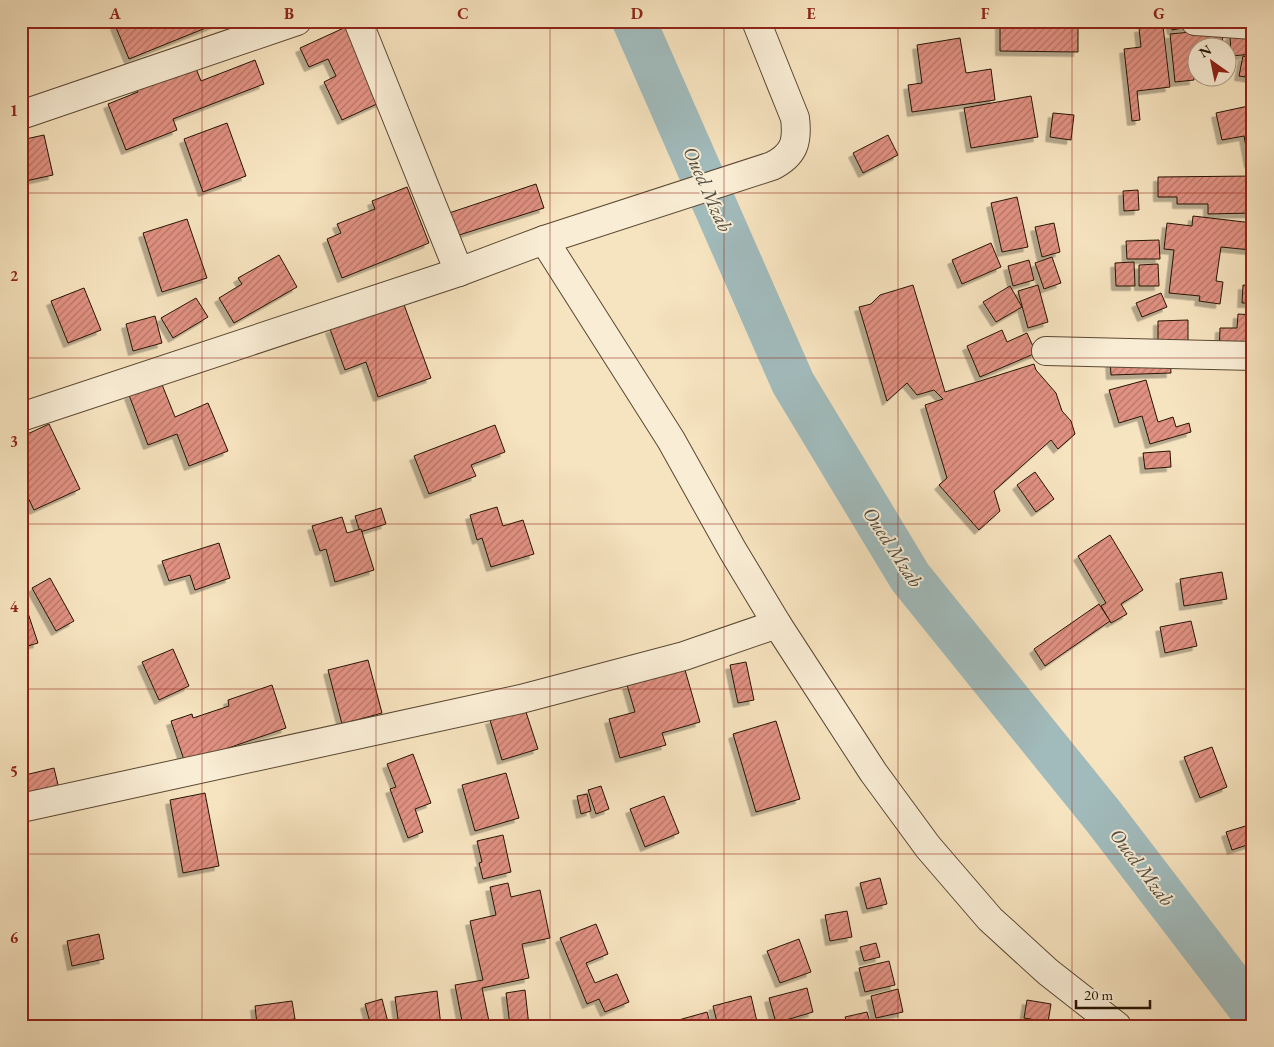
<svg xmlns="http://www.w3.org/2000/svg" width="1274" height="1047" font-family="'EB Garamond',serif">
<defs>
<pattern id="building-hatch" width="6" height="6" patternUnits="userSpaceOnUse" patternTransform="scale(1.25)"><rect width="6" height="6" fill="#e19182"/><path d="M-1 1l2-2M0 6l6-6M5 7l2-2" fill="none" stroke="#b67568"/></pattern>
<filter id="shadow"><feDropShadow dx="-4.5" dy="4.5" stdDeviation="0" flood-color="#0004"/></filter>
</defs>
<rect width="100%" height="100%" fill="#f6e3bf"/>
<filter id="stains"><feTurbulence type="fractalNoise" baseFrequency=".004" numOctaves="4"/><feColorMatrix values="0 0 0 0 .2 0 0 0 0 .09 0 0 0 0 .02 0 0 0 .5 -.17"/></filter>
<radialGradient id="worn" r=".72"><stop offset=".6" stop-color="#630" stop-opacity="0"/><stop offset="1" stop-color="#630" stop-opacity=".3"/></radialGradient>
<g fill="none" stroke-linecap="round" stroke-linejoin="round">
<polyline stroke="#a1bbbc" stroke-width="44" points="634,21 793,383 910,577 1103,816 1253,1012"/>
</g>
<g fill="url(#building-hatch)" stroke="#271403" filter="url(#shadow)">
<polygon points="124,21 223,21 129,59 115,25"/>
<polygon points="1000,21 1078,23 1078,52 1000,51"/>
<polygon points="1170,21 1221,21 1172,30"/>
<polygon points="1163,26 1170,87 1137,91 1140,120 1132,121 1124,49 1141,47 1139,28"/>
<polygon points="346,27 381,102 342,120 324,82 336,76 328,59 309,67 300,48"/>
<polygon points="1222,29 1223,48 1196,48 1196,62 1192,62 1194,80 1175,82 1170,34"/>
<polygon points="1253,33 1253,54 1231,56 1230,35"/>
<polygon points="960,38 966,73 991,69 995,100 912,112 908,85 922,83 917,45"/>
<polygon points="1243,56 1253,58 1253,78 1239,76"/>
<polygon points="255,60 264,84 173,119 177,130 126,150 108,104 138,92 135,84 193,61 201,81"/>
<polygon points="1031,96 1038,137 971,148 964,108"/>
<polygon points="1253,105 1253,162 1249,163 1244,136 1222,140 1216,113"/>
<polygon points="1053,113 1074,115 1071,140 1050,137"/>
<polygon points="227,123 246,176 203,192 184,139"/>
<polygon points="44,135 53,175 21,182 21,140"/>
<polygon points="888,135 898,155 863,173 853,153"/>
<polygon points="1253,176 1253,213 1208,214 1208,204 1177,204 1177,197 1158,197 1158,177"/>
<polygon points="536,184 544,208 456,236 449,213"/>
<polygon points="407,187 429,243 342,278 327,239 341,233 337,224 375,209 372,201"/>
<polygon points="1138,190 1139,210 1124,211 1123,191"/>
<polygon points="1017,197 1028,247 1002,252 991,203"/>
<polygon points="1193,216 1253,223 1251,250 1221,247 1216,281 1223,282 1220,304 1199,301 1200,296 1169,293 1174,250 1164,249 1167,223 1192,226"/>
<polygon points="187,219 207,278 162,292 143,233"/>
<polygon points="1054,223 1060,252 1042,257 1035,227"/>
<polygon points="1159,240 1160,259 1127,259 1126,241"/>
<polygon points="991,243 1001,267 962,284 952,260"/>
<polygon points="279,255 297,287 234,323 219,298 242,284 238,278"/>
<polygon points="1052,257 1061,283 1044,289 1035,263"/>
<polygon points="1029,260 1034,280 1013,286 1008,266"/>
<polygon points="1134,262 1135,286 1116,286 1115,263"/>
<polygon points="1158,264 1159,286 1139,286 1139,265"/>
<polygon points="913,285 945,392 1034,364 1036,370 1056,393 1062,411 1071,421 1075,434 1058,449 1051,440 994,491 1000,511 979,530 939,485 947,478 925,405 943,399 934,390 917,395 907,383 887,401 859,307 871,304 880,295"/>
<polygon points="1038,285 1048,322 1028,328 1018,291"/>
<polygon points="1243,285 1253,286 1253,303 1242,303"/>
<polygon points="1010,286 1022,307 996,322 983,302"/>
<polygon points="84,288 101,330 68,343 51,301"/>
<polygon points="1161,293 1167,307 1142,317 1136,303"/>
<polygon points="196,298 208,317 173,338 161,318"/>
<polygon points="403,302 431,378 378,397 366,362 345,370 330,329"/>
<polygon points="1238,314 1253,315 1253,358 1219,356 1220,328 1237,328"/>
<polygon points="155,316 162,343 133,351 126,324"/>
<polygon points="1188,320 1188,351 1158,351 1158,321"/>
<polygon points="1002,330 1007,342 1027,333 1036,353 980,377 967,346"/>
<polygon points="1170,357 1171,373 1111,375 1110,360"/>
<polygon points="1146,380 1158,422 1173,417 1176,427 1189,423 1191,432 1150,444 1142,416 1119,423 1109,390"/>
<polygon points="161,382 175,417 208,403 228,451 189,466 177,434 148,445 129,395"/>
<polygon points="49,424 80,489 34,510 21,483 21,437"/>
<polygon points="495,425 505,452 471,465 476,476 429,494 414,456"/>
<polygon points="1170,451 1171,467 1145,469 1143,453"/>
<polygon points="1035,472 1054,499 1036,512 1017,485"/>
<polygon points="497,507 503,526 523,520 534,554 491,567 482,538 477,540 470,515"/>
<polygon points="381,508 386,524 360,532 355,516"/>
<polygon points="342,517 347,533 361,529 374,570 335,582 326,549 320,551 312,526"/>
<polygon points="1110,535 1143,590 1121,604 1127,614 1111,623 1101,606 1106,603 1078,556"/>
<polygon points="219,543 230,578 195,590 190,575 169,581 162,561"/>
<polygon points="1222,572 1227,599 1184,606 1180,579"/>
<polygon points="50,578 74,621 56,631 32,588"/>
<polygon points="21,592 38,643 21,648"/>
<polygon points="1099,604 1110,621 1045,666 1034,649"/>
<polygon points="1191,621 1197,646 1165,653 1160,627"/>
<polygon points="173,649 189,686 159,700 142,662"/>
<polygon points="368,660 382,713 342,724 328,670"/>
<polygon points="746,662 754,700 738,703 730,665"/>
<polygon points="683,663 700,722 662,733 666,745 620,758 609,719 635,712 627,685"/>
<polygon points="272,685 286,728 185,763 171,721 192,714 193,718 229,706 228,700"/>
<polygon points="525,709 538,749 502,760 490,720"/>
<polygon points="776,721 800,799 756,812 733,734"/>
<polygon points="1212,747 1227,787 1200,798 1184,757"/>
<polygon points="413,754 431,803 415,809 423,832 408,838 390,789 396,787 387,764"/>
<polygon points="54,768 59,789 21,798 21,776"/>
<polygon points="506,773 519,818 475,831 462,785"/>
<polygon points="601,786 609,809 596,814 588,790"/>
<polygon points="205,793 219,866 183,873 170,800"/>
<polygon points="587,794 591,811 581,814 577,796"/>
<polygon points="664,796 679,833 645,847 630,809"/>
<polygon points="1252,824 1253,843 1232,850 1226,832"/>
<polygon points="503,835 511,872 483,879 479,863 482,862 477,841"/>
<polygon points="880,878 887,904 867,909 860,883"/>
<polygon points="508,883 511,897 540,890 550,938 522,944 529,978 482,988 490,1026 463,1026 455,985 483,980 470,921 496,915 490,887"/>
<polygon points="847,911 852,937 830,941 825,915"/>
<polygon points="596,924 608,954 586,963 595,983 617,974 629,1002 605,1012 599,999 587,1004 560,938"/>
<polygon points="99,934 104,959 72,966 67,941"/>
<polygon points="799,939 811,972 780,983 767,951"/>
<polygon points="876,943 880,957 864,961 860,947"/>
<polygon points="889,961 895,985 865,992 859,968"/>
<polygon points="807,988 813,1012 776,1023 769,998"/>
<polygon points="898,989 903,1012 876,1018 871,996"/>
<polygon points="525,990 529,1026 510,1026 506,993"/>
<polygon points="437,991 441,1026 399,1026 395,997"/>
<polygon points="751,996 758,1026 718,1026 713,1006"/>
<polygon points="382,999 389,1026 371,1026 365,1004"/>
<polygon points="1027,1000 1051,1004 1048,1022 1024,1018"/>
<polygon points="292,1001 295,1019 257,1024 255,1006"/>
<polygon points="707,1012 711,1026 677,1026 675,1021"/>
<polygon points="867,1012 871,1026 848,1026 845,1017"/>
</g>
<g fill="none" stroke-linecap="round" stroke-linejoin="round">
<g stroke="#5b4832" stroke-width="30">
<g id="minor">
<polyline points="358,21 459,272"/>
<polyline points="1195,21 1253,25"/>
<polyline points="21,115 297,21"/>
<polyline points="544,240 671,440 733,551 777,624 873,772 928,847 990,919 1048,972 1117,1026"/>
<polyline points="1046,351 1253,356"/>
<path d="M21 417 459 272 544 240 772 166C794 155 798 142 795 118L756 21"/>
<polyline points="21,808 521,699 684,656 777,624"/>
</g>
</g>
<use href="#minor" stroke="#f9edd5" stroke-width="28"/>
</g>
<path fill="none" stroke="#8f2418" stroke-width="1" stroke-opacity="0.55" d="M202 21V1026M376 21V1026M550 21V1026M724 21V1026M898 21V1026M1072 21V1026M21 193H1253M21 358H1253M21 524H1253M21 689H1253M21 854H1253"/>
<g text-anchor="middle" stroke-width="4" stroke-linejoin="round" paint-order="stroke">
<g font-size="20" font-style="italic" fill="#524e44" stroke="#f9edd5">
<text transform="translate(708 189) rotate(66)" y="7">Oued Mzab</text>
<text transform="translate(893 547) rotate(57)" y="7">Oued Mzab</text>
<text transform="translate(1142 867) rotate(53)" y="7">Oued Mzab</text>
</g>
</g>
<rect width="1274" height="1047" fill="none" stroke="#f6e3bf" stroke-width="55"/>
<g transform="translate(1212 62) rotate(327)"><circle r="24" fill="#f9edd5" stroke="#a59681"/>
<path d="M0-4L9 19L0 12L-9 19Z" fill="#8f2418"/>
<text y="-8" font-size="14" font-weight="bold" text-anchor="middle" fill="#271403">N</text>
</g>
<path d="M1076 1000v8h74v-8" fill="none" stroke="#271403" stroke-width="2.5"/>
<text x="1084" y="1000" font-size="15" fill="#271403" stroke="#f9edd5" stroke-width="4" paint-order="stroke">20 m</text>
<rect x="28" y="28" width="1218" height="992" fill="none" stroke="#8f2418" stroke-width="2"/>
<g font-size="16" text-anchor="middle" font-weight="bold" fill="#8f2418">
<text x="115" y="19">A</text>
<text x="289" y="19">B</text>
<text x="463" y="19">C</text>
<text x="637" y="19">D</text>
<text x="811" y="19">E</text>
<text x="985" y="19">F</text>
<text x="1159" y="19">G</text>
<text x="14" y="116">1</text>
<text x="14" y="281">2</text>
<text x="14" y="447">3</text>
<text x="14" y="612">4</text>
<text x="14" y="777">5</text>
<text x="14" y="943">6</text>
</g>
<rect width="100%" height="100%" filter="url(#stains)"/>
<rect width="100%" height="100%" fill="url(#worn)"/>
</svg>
